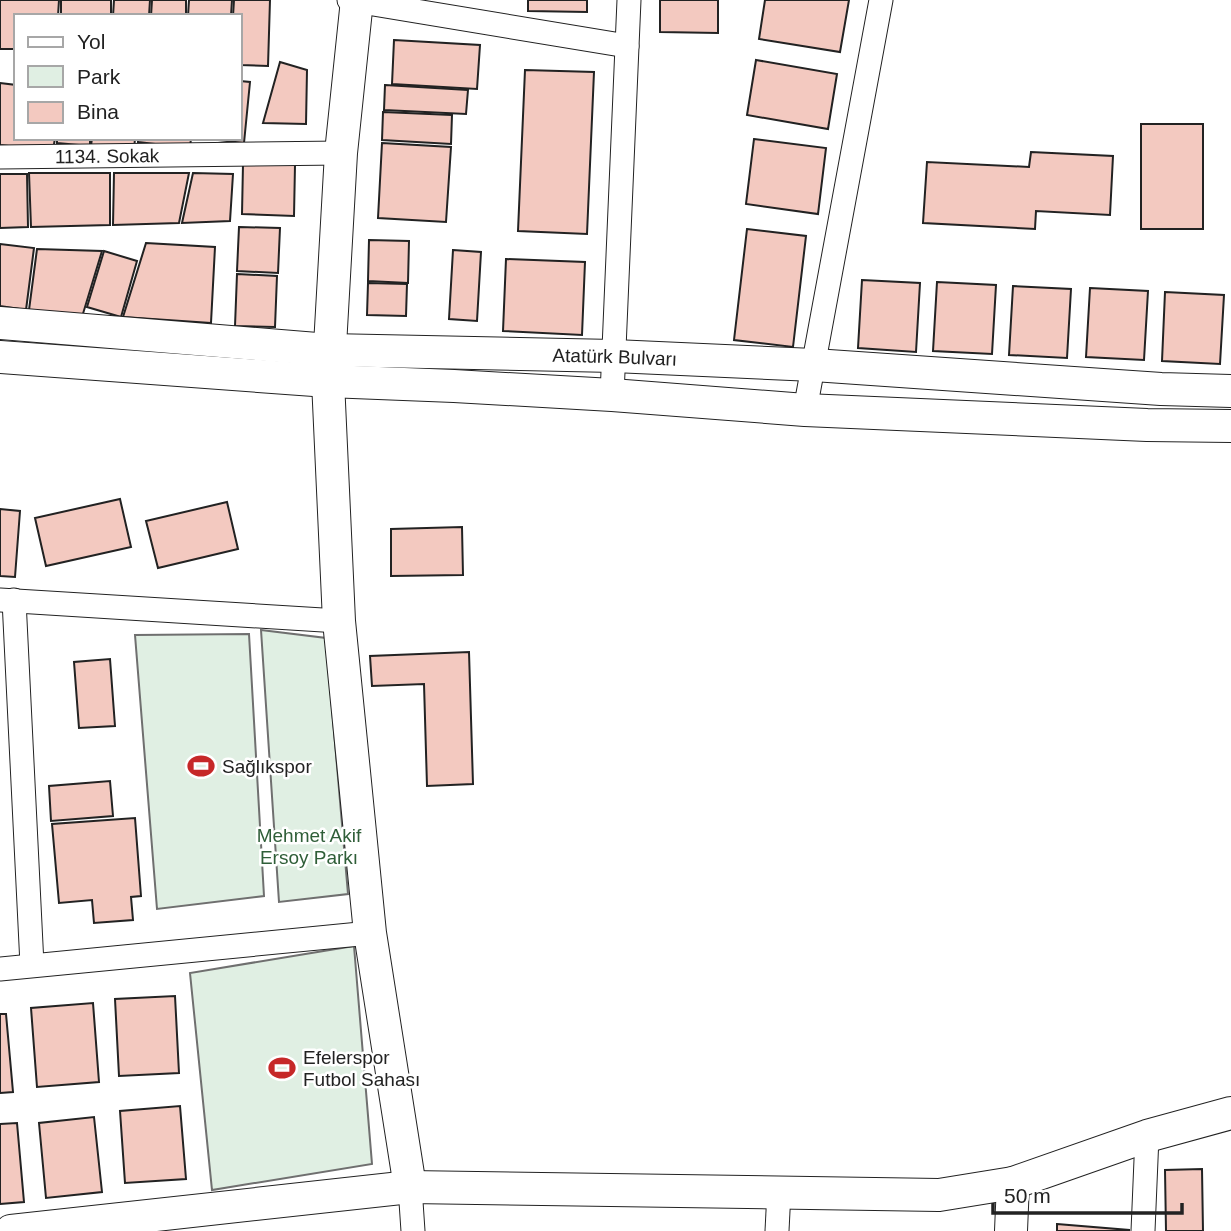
<svg xmlns="http://www.w3.org/2000/svg" width="1231" height="1231" font-family="Arial,sans-serif">
<rect width="100%" height="100%" fill="#fff"/>
<g fill="#e0efe3" stroke="#6f6f6f" stroke-width="2">
<polygon points="261,630 326,638 348,894 279,902"/>
<polygon points="249,634 264,896 157,909 135,635"/>
<polygon points="354,946 372,1164 212,1190 190,973"/>
</g>
<g fill="#f3c9c0" stroke="#222" stroke-width="2">
<polygon points="0,0 59,0 58,16 16,16 16,49 0,49"/>
<rect x="61" y="0" width="50" height="16"/>
<polygon points="114,0 150,0 149,16 113,16"/>
<polygon points="152,0 186,0 186,16 151,16"/>
<polygon points="189,0 232,0 231,16 188,16"/>
<polygon points="234,0 270,0 268,66 240,65 240,16 233,16"/>
<polygon points="528,0 587,0 587,12 528,11"/>
<polygon points="660,0 718,0 718,33 660,32"/>
<polygon points="765,0 849,0 840,52 759,39"/>
<polygon points="394,40 480,45 477,89 392,84"/>
<polygon points="756,60 837,74 828,129 747,115"/>
<polygon points="280,62 307,70 306,124 263,123"/>
<polygon points="525,70 594,72 587,234 518,231"/>
<polygon points="240,81 250,82 244,143 200,138 240,138"/>
<polygon points="0,83 16,85 16,138 55,138 53,151 0,145"/>
<polygon points="385,85 468,90 466,114 384,110"/>
<polygon points="383,112 452,115 451,144 382,140"/>
<rect x="1141" y="124" width="62" height="105"/>
<polygon points="57,138 90,138 90,146 57,143"/>
<polygon points="92,138 135,138 134,151 91,146"/>
<polygon points="138,138 191,138 190,148 138,142"/>
<polygon points="754,139 826,148 818,214 746,204"/>
<polygon points="382,143 451,147 446,222 378,218"/>
<polygon points="1031,152 1113,156 1110,215 1036,211 1035,229 923,223 927,162 1029,167"/>
<polygon points="243,164 295,165 294,216 242,214"/>
<polygon points="29,173 110,173 110,225 31,227"/>
<polygon points="114,173 189,173 179,223 113,225"/>
<polygon points="193,173 233,174 230,221 182,223"/>
<polygon points="0,174 27,174 28,227 0,228"/>
<polygon points="239,227 280,228 278,273 237,271"/>
<polygon points="747,229 806,236 793,347 734,340"/>
<polygon points="369,240 409,241 408,283 368,281"/>
<polygon points="146,243 215,247 211,323 123,317"/>
<polygon points="0,244 34,248 26,310 0,306"/>
<polygon points="37,249 102,251 82,317 29,310"/>
<polygon points="453,250 481,252 477,321 449,319"/>
<polygon points="104,251 137,261 121,317 87,307"/>
<polygon points="506,259 585,262 582,335 503,331"/>
<polygon points="237,274 277,276 275,327 235,326"/>
<polygon points="862,280 920,283 916,352 858,348"/>
<polygon points="937,282 996,285 992,354 933,351"/>
<polygon points="368,283 407,284 406,316 367,315"/>
<polygon points="1013,286 1071,289 1067,358 1009,355"/>
<polygon points="1090,288 1148,291 1144,360 1086,357"/>
<polygon points="1165,292 1224,295 1220,364 1162,361"/>
<polygon points="120,499 131,547 46,566 35,518"/>
<polygon points="227,502 238,549 158,568 146,521"/>
<polygon points="0,509 20,511 15,577 0,576"/>
<polygon points="462,527 463,575 391,576 391,529"/>
<polygon points="469,652 473,784 427,786 424,684 372,686 370,656"/>
<polygon points="110,659 115,726 79,728 74,662"/>
<polygon points="110,781 113,816 51,821 49,786"/>
<polygon points="135,818 141,896 131,897 133,920 94,923 92,900 59,903 52,824"/>
<polygon points="175,996 179,1073 119,1076 115,999"/>
<polygon points="93,1003 99,1082 37,1087 31,1008"/>
<polygon points="0,1014 6,1014 13,1092 0,1093"/>
<polygon points="180,1106 186,1179 125,1183 120,1111"/>
<polygon points="94,1117 102,1192 46,1198 39,1123"/>
<polygon points="17,1123 24,1202 0,1204 0,1124"/>
<polygon points="1202,1169 1203,1231 1166,1231 1165,1170"/>
<polygon points="1057,1224 1129,1230 1129,1231 1057,1231"/>
</g>
<g fill="none" stroke-linecap="round" stroke-linejoin="round">
<g stroke="#222" stroke-width="25">
<g id="street">
<polyline points="349,0 627,46"/>
<path id="s1" d="M0 157 341 153"/>
<polyline points="612,395 629,0"/>
<polyline points="805,410 881,0"/>
<polyline points="0,600 339,621"/>
<polyline points="14,600 32,965"/>
<polyline points="0,969 370,933"/>
<polyline points="410,1187 413,1231"/>
<polyline points="777,1231 779,1191"/>
<polyline points="1143,1231 1147,1136"/>
</g>
</g>
<g stroke="#222" stroke-width="34">
<g id="secondary">
<polyline points="357,0 341,153 328,381 339,621 370,933 410,1187"/>
<path id="s2" d="M0 323 329 350 614 356 814 365 1161 389 1231 391"/>
<polyline points="0,357 328,381 454,386 612,395 805,410 1147,425 1231,426"/>
<polyline points="11,1231 410,1187 939,1195 1013,1183 1147,1136 1231,1113"/>
<polyline points="1011,1231 1013,1183"/>
</g>
</g>
<use href="#street" stroke="#fff" stroke-width="23"/>
<use href="#secondary" stroke="#fff" stroke-width="32"/>
</g>
<defs>
<g id="stadium-bare" transform="scale(2.1)"><path d="M0-5a6.5 5 0 1 0 0 10a6.5 5 0 1 0 0-10ZM-3.5-1.8h7v3.6h-7Z" fill="#c62828" stroke="#fff" stroke-width="2.5" paint-order="stroke"/></g>
</defs>
<g fill-rule="evenodd">
<use href="#stadium-bare" x="201" y="766"/>
<use href="#stadium-bare" x="282" y="1068"/>
</g>
<g text-anchor="middle" stroke-width="5" stroke-linejoin="round" paint-order="stroke">
<g font-size="19" fill="#222" stroke="#fff">
<text dy="7" stroke="none"><textPath href="#s1" startOffset="107">1134. Sokak</textPath></text>
<text dy="7" stroke="none"><textPath href="#s2" startOffset="616">Atatürk Bulvarı</textPath></text>
</g>
<g font-size="19" fill="#222" stroke="#fff" text-anchor="start">
<text x="222" y="773">Sağlıkspor</text>
<text x="303" y="1064">Efelerspor<tspan x="303" dy="22">Futbol Sahası</tspan></text>
</g>
<g font-size="19" fill="#2f5e38" stroke="#fff">
<text x="309" y="842">Mehmet Akif<tspan x="309" dy="22">Ersoy Parkı</tspan></text>
</g>
</g>
<rect x="14" y="14" width="228" height="126" fill="#ffffff" stroke="#a7a7a7" stroke-width="2"/>
<rect x="28" y="37" width="35" height="10" fill="#ffffff" stroke="#a7a7a7" stroke-width="2"/>
<text x="77" y="49" font-size="21" fill="#222222">Yol</text>
<rect x="28" y="66" width="35" height="21" fill="#e0efe3" stroke="#a7a7a7" stroke-width="2"/>
<text x="77" y="84" font-size="21" fill="#222222">Park</text>
<rect x="28" y="102" width="35" height="21" fill="#f3c9c0" stroke="#a7a7a7" stroke-width="2"/>
<text x="77" y="119" font-size="21" fill="#222222">Bina</text>
<path d="M993 1203v10h189v-10" fill="none" stroke="#222222" stroke-width="3.5"/>
<text x="1004" y="1203" font-size="21" fill="#222222" stroke="#ffffff" stroke-width="5" paint-order="stroke">50 m</text>
</svg>
